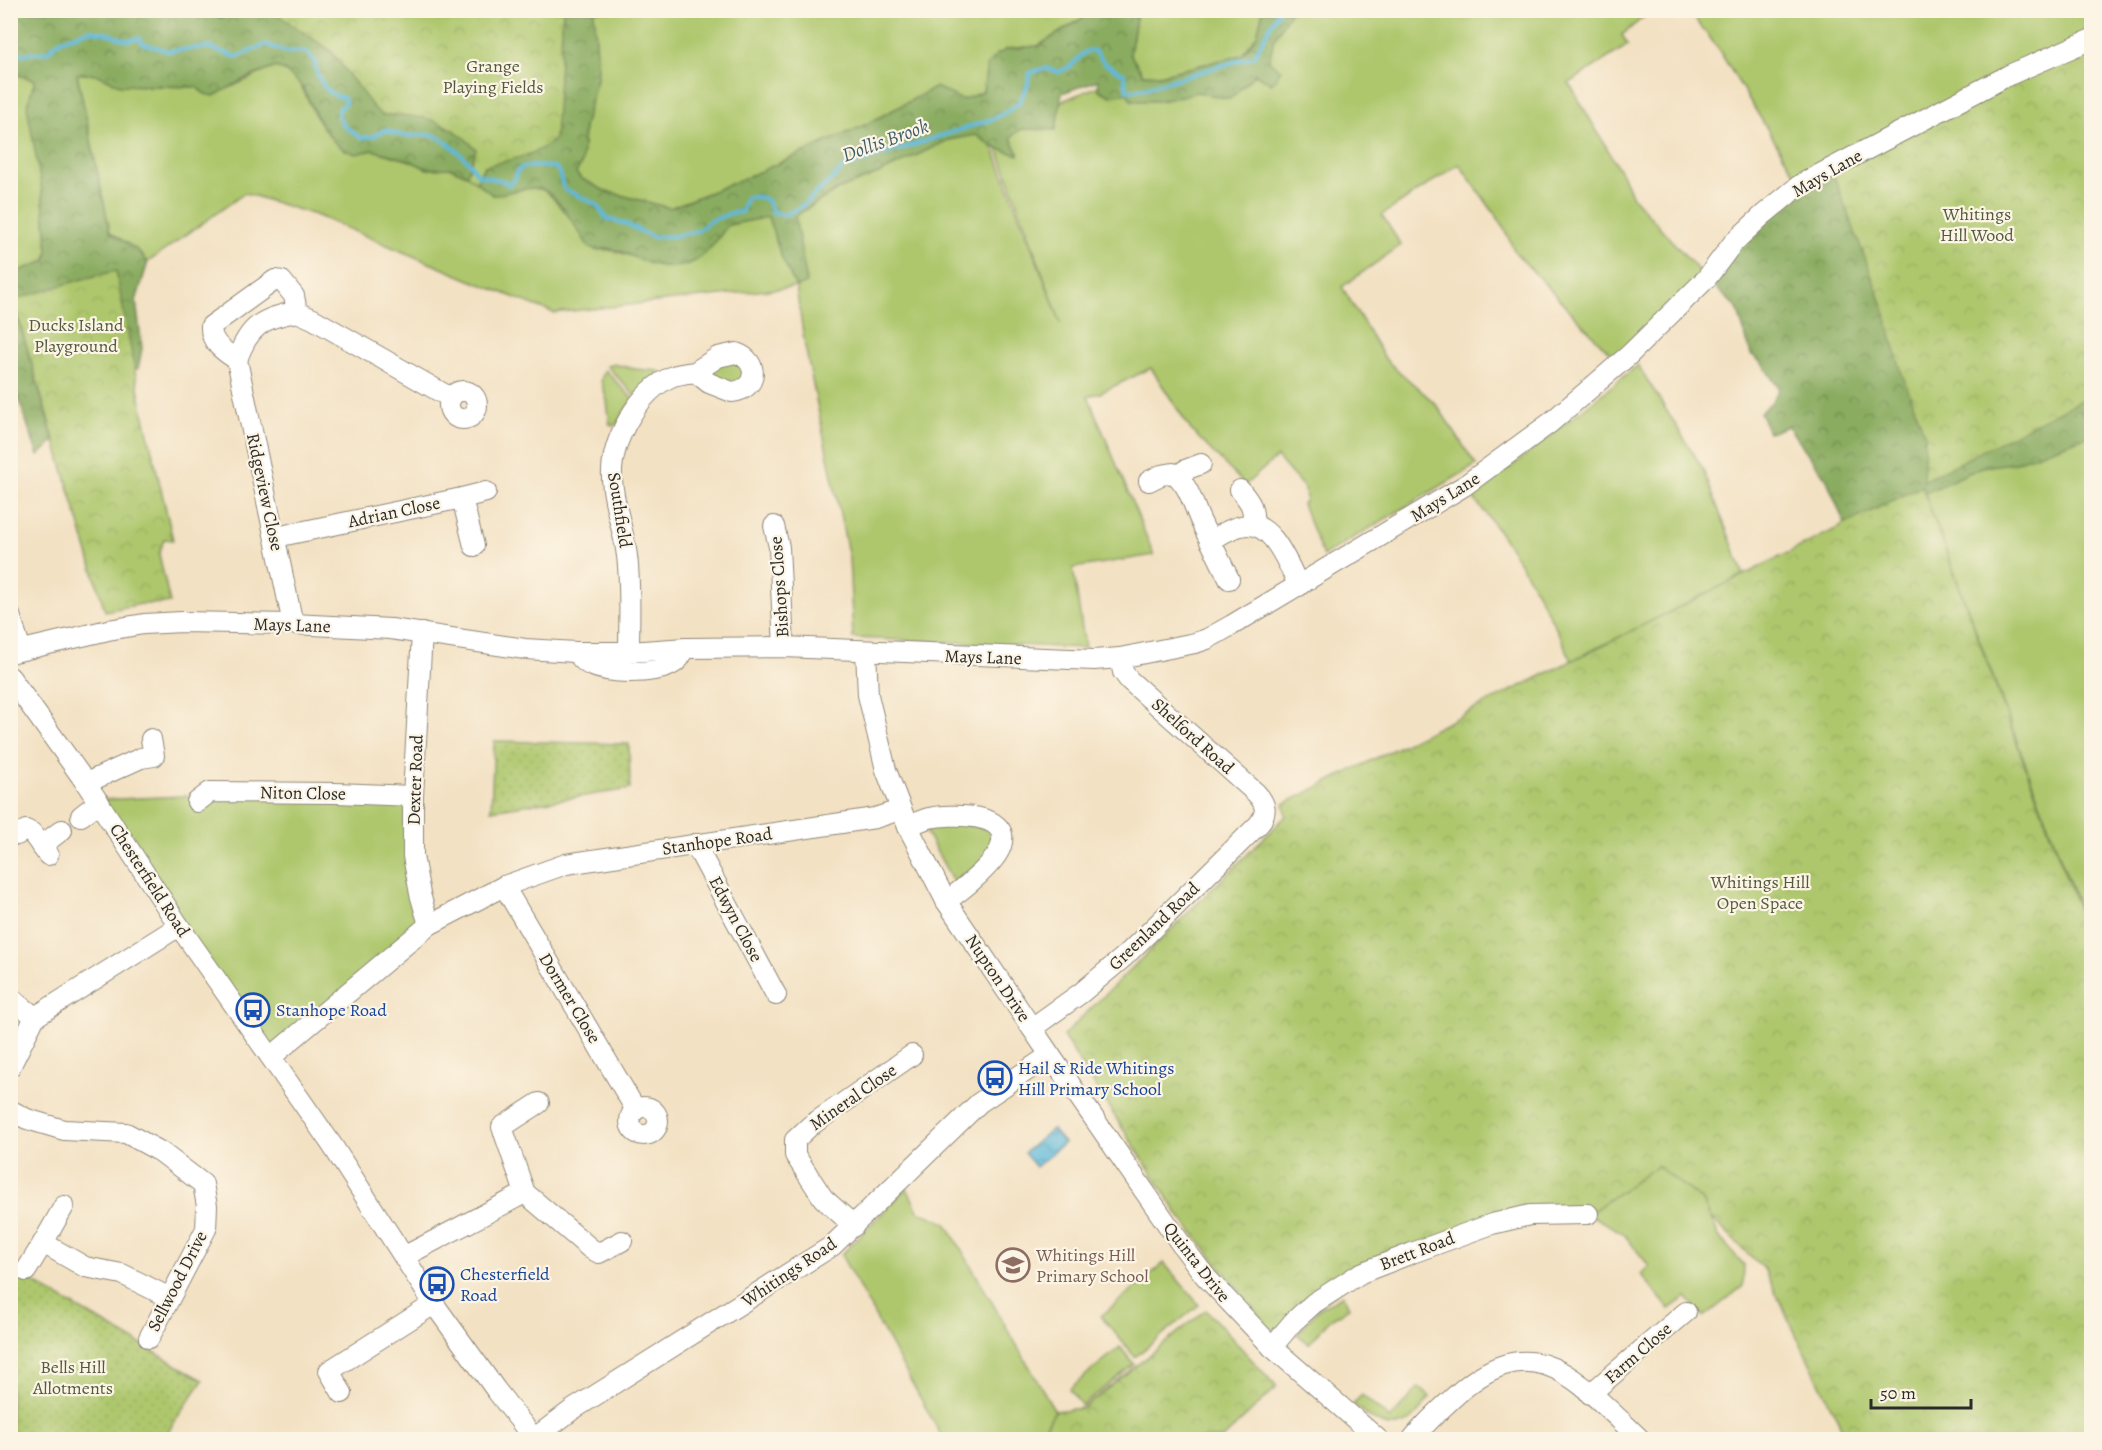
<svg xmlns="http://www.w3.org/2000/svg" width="2102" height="1450" font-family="Alegreya,serif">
<defs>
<pattern id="forest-crowns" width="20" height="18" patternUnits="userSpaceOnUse" patternTransform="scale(1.5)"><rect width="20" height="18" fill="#8aac60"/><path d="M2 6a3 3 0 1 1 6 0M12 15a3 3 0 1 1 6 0" fill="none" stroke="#718c4f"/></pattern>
<pattern id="park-crowns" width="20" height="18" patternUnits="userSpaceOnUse" patternTransform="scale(1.5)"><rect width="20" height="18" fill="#aec76d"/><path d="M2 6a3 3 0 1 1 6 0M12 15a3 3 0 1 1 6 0" fill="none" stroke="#96ab5f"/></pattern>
<pattern id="garden-dots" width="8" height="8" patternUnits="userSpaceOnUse" patternTransform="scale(1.5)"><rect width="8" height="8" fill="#aec76d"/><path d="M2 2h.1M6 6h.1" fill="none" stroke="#96ab5f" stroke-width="1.8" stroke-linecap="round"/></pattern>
<pattern id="water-waves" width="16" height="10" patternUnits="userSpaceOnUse" patternTransform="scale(1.5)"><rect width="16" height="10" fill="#5eb9db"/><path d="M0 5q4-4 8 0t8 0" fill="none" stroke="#4e97b2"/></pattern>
</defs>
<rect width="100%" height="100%" fill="#fcf5e5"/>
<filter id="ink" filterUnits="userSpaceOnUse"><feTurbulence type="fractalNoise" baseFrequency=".0167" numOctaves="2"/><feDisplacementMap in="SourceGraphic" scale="12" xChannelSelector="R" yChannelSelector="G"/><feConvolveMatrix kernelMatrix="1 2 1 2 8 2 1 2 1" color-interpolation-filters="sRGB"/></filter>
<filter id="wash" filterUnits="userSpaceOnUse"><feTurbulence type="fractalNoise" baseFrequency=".008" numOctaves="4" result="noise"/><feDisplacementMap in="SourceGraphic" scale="24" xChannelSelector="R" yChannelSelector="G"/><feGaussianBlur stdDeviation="1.35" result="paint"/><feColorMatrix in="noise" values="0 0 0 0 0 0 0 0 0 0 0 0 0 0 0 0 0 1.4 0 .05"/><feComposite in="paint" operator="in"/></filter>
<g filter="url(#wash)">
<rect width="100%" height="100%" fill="#f3e1c3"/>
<g fill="#aec76d" stroke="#6c794c" stroke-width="1.5">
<polygon points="594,11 1094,11 1038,46 1007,49 987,65 983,92 962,100 936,87 865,125 741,180 670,208 605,191 580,178 576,173 582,162 584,127 598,75"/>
<polygon points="1137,11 1263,11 1257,35 1243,55 1160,75 1143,74 1130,54"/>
<path d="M1279 11H1651L1622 35 1628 45 1569 83 1622 174 1633 197 1706 279 1620 364 1515 252 1502 224 1459 164 1382 215 1401 245 1342 287 1386 360 1436 404 1476 465 1323 556 1302 504 1306 500 1305 489 1277 457 1245 485 1191 430 1151 368 1100 393 1088 396 1154 555 1073 568 1085 648 853 638 849 558 805 346 796 287 554 313 470 280 318 216 245 193 148 262 136 249 110 233 77 73 96 74 120 85 196 87C199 89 201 92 204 93 217 98 259 72 276 67 309 80 304 103 322 126 331 136 345 145 356 154L373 150 411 161 427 169 451 168 467 175 493 195C508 193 526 185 541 189 554 193 585 238 595 250 614 249 622 253 640 259 688 277 700 262 728 225L768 217 782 258 796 225 795 216 837 190 878 174 948 140 976 135 993 147 1061 324 993 136 1014 121 1101 85 1145 88 1254 56Z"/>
<polygon points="1689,11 2091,11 2091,38 1801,184 1717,47"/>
<polygon points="10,73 35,80 42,190 48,251 46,261 11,274"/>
<polygon points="728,359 747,369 738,386 710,376 712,369"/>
<polygon points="613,364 635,369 659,371 660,373 635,396 607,366"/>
<path d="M1638 365 1702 467 1744 575 1572 661C1544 602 1513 545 1471 495L1506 471Z"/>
<polygon points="605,370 633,399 617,424 613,426 610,425 607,401 601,380"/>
<polygon points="2091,395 2091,940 1922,486"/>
<polygon points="336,793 413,796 429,925 271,1057 98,800 184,796"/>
<polygon points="943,822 992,829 993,853 954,883 926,832 929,827"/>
<polygon points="1657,1165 1703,1201 1720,1238 1744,1265 1743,1286 1704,1317 1686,1297 1669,1309 1641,1274 1649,1266 1623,1233 1588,1214"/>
<polygon points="907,1188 918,1211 946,1223 1055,1411 1038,1439 943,1439 841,1255"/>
<polygon points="1164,1263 1199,1305 1135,1357 1101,1316"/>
<polygon points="1343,1295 1349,1308 1329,1320 1309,1344 1297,1334 1319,1309"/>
<polygon points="1120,1347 1134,1364 1082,1406 1069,1389"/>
<path d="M1419 1387 1430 1397C1424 1404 1416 1418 1408 1422 1386 1434 1369 1417 1353 1404L1362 1395 1390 1419Z"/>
</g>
<g fill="url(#forest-crowns)" stroke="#5a6c46" stroke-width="1.5">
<path d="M196 10 223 18 227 11H272L331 51 373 107 382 115C423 114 447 119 476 149L467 175 451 168 427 169 411 161 373 150 356 154 345 150 334 142 322 126 301 85 285 71 276 67 247 78 214 96 205 94 196 87 120 85 96 74H77L110 232 136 249 148 262 136 301 142 348 138 369 127 367 13 300 54 441 38 456 11 376 10 274 46 261 48 251 42 190 27 106 35 80 11 73V11Z"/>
<path d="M563 11H594L598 74 584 127 582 162 576 173 580 178 605 191 670 208 741 180 865 125 936 87 962 100 983 92 987 65 996 55 1007 49 1038 46 1094 11H1137L1130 54 1143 74 1160 75 1242 55 1257 35 1263 11H1291L1274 39 1269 61 1281 70 1272 84 1255 74 1230 99 1197 92 1161 101H1132L1127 93 1111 96 1099 90 1098 80 1062 93 1056 130 1022 129 1011 137 1019 155 993 147 976 135 948 140 878 174 837 190 795 216 807 283 796 287 782 258 768 217 728 225C707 253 695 273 656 265 642 263 630 254 616 250 606 247 598 252 589 247 579 233 557 193 541 189 525 186 509 193 493 195L476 182 484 166 520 157 555 139Z"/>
<polygon points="1832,168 2091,275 2091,435 2013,463 1982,467 1923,494 1922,486 1845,525 1827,480 1788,426 1769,433 1760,412 1771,403 1779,389 1762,363 1751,354 1737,308 1706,279 1733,243"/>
</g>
<g fill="url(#park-crowns)" stroke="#6c794c" stroke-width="1.5">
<path d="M272 11H563L555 139C536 156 509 160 484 166L476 182 467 175 476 149C448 119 422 114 382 115L373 107 331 51Z"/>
<polygon points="2091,38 2091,395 1923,481 1925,435 1902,374 1883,306 1832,171"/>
<polygon points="116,271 142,408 173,540 164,539 159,554 170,603 141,604 105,611 13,300 83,279"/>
<polygon points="1922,486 2091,944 2091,1431 2070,1440 1847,1439 1764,1269 1710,1217 1703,1201 1657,1166 1588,1214 1530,1215 1361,1273 1278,1339 1180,1217 1063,1036 1286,816 1284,804"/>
<polygon points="1206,1310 1277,1387 1222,1439 1038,1439 1055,1411 1083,1408"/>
</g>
<g fill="url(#garden-dots)" stroke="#6c794c" stroke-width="1.5">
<polygon points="494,741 629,744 630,789 491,810"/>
<polygon points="10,1269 203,1380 163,1439 11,1439"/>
</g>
<polygon fill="url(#water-waves)" stroke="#447283" stroke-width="1.5" points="1052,1129 1064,1143 1036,1167 1024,1153"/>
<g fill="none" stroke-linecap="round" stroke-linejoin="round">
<path stroke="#5eb9db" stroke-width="4" d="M10 55 47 52 59 41 89 30 110 34 119 38 128 40 139 38 142 43 168 51 208 47 237 57 266 44C273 47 282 52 290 52 307 52 304 47 315 62 314 72 323 87 331 93 335 96 341 97 345 99V103L340 108 338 116 343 125 361 138 374 136 385 130C392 132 401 136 408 136 417 136 423 133 432 135 446 138 471 162 478 175L504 181 509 185 515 179 517 171 523 167 532 166 554 167 558 170 564 189 596 204 607 219 624 223 653 237 676 236 697 231 710 221 731 213 741 212 747 197C763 196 768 197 772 212L785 215 802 206 845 167 996 118 1018 104 1027 87 1030 73 1045 68 1059 72C1064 69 1070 67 1073 64 1082 56 1081 50 1095 51L1104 63 1124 74 1127 91 1145 88 1254 56 1279 10"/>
</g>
</g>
<g filter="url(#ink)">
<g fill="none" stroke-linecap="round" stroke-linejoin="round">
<g stroke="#8f8677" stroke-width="22">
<g id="minor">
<path d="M237 360C248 327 263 317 297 312"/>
<circle cx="463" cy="405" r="14"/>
<polyline points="1179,477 1185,470 1201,464"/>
<path d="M1149 481 1161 475 1173 473C1189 484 1193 505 1201 522 1210 541 1220 560 1229 579"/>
<path d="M1240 490C1252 504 1253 507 1254 525"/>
<polyline points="462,498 486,492"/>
<polyline points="774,526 779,547 784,647"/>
<polyline points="276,537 462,498 474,546"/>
<path d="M1210 541C1220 535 1230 528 1241 526 1272 517 1288 565 1299 586"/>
<polyline points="10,615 21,650"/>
<path d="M293 624 237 360C225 352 210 343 211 326L275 280 282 281 294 296 297 312 313 319 451 398"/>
<polyline points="422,633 413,796 413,856 420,894 429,925"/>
<polyline points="866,651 868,695 886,770 908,827 946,901 1050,1055 1181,1244 1205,1276 1272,1347 1379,1440"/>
<path d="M576 652C580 657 584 663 590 665 609 674 662 676 678 660 681 657 683 651 686 648"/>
<path d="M629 652C629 621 631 587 627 556 624 530 613 504 612 479 610 442 638 391 673 376 679 374 688 373 695 372L709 383 732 392C758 390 760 361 736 353L718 357 695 372"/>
<polyline points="10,653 108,630 144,624 182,622 293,624 391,629 525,649 576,652 629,652 686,648 784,647 1094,660 1120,658 1195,643 1207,639 1232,625 1464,486 1550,423 1629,355 1706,279 1733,243 1763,215 1801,184 2009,75 2092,39"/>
<polyline points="10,677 86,783 179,926 332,1145 434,1304 496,1390 535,1440"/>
<polyline points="86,783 141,758 154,756 151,739"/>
<polyline points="197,802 210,792 336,793 413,796"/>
<polyline points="81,816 99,802"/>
<path d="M908 827C914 824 921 820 929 818 949 814 1012 811 1001 846 996 863 961 891 946 901"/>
<polyline points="17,835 26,830 32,833 48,855"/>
<polyline points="695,844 776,995"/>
<polyline points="41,846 62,830"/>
<polyline points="504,886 636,1110"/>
<polyline points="10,997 35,1017"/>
<path d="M1032 1028 1081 993 1125 956 1259 824C1268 811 1266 804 1256 793L1129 680 1123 672 1120 658"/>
<polyline points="271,1057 429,925 504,886 566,864 875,818 900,810"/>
<polyline points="10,1067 35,1017 179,926"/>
<polyline points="539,1103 502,1127 525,1193 591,1249 599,1253 622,1241"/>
<circle cx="644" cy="1121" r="14"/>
<polyline points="10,1110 27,1119 64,1130 126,1133 161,1152 203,1184 207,1206 206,1229 149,1338"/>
<polyline points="854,1226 823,1198 795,1155 795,1140 810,1126 912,1055"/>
<polyline points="43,1243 64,1206"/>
<polyline points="405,1256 525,1193"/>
<polyline points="26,1271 43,1243 85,1267 122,1274 168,1297"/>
<polyline points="1272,1347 1293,1322 1314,1303 1361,1273 1412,1253 1492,1224 1530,1215 1588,1214"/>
<polyline points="342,1393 329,1371 434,1304"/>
<polyline points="1590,1394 1686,1312"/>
<polyline points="532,1440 572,1410 832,1246 979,1103 1050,1055"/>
<path d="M1412 1440C1424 1424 1439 1411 1454 1397 1534 1322 1578 1381 1641 1440"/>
</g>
</g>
<use href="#minor" stroke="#fff" stroke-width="20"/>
</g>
</g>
<defs>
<g id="bus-ring" transform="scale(1.725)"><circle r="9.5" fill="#fcf5e5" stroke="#1a4fb4" stroke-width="1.5"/><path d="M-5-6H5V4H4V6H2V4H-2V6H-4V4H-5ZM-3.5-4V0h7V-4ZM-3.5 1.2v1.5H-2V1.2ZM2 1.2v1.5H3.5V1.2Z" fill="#1a4fb4"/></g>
<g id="school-ring" transform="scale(1.725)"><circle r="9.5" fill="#fcf5e5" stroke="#8d6e63" stroke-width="1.5"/><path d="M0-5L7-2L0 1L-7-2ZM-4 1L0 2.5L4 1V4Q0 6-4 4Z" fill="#8d6e63"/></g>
</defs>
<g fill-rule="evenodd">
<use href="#bus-ring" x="253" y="1010"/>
<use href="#bus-ring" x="995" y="1078"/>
<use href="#school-ring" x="1013" y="1265"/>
<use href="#bus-ring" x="437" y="1284"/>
</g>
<g text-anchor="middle" stroke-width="4.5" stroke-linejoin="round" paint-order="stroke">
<g font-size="18" fill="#525a3f" stroke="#fcf5e5">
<text x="493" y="72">Grange<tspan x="493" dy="21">Playing Fields</tspan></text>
<text x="1977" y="220">Whitings<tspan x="1977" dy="21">Hill Wood</tspan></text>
<text x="76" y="331">Ducks Island<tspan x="76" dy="21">Playground</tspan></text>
<text x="1760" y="888">Whitings Hill<tspan x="1760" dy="21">Open Space</tspan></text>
<text x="73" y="1373">Bells Hill<tspan x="73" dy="21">Allotments</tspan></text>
</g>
<g font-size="18" fill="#2b2b2b" stroke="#fcf5e5">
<text transform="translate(1827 173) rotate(-30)" y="6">Mays Lane</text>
<text transform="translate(265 492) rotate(78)" y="6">Ridgeview Close</text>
<text transform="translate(1445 497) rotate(-32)" y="6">Mays Lane</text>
<text transform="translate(620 510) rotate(81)" y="6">Southfield</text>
<text transform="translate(394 512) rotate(-12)" y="6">Adrian Close</text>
<text transform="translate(779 587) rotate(-94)" y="6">Bishops Close</text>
<text transform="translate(292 625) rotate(2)" y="6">Mays Lane</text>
<text transform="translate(983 657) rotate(2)" y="6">Mays Lane</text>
<text transform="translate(1193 736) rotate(42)" y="6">Shelford Road</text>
<text transform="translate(415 780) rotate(-88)" y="6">Dexter Road</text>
<text transform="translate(303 793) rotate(1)" y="6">Niton Close</text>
<text transform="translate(717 841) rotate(-8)" y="6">Stanhope Road</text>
<text transform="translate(150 880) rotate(57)" y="6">Chesterfield Road</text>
<text transform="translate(736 919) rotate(62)" y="6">Edwyn Close</text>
<text transform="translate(1154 926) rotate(-44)" y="6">Greenland Road</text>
<text transform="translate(998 978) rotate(56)" y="6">Nupton Drive</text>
<text transform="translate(570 998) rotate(59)" y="6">Dormer Close</text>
<text transform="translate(853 1097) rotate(-35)" y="6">Mineral Close</text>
<text transform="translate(1417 1251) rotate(-21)" y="6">Brett Road</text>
<text transform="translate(1197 1262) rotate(52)" y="6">Quinta Drive</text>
<text transform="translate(789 1272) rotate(-34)" y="6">Whitings Road</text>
<text transform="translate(177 1281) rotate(-63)" y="6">Sellwood Drive</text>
<text transform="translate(1638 1353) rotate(-41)" y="6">Farm Close</text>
</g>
<g font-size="18" fill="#164399" stroke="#fcf5e5" text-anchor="start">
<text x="276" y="1016">Stanhope Road</text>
<text x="1018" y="1074">Hail &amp; Ride Whitings<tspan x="1018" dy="21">Hill Primary School</tspan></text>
<text x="460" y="1280">Chesterfield<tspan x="460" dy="21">Road</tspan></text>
</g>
<g font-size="18" fill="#785e54" stroke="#fcf5e5" text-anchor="start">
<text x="1036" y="1261">Whitings Hill<tspan x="1036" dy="21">Primary School</tspan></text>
</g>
<g font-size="20" font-style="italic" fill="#3d5d69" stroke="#fcf5e5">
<text transform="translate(885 140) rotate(-20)" y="7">Dollis Brook</text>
</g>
</g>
<rect width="2102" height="1450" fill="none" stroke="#fcf5e5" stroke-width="36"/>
<path d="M1871 1399v9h100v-9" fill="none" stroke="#2b2b2b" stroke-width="3"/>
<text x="1880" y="1399" font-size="18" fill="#2b2b2b" stroke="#fcf5e5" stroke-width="4.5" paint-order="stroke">50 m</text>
</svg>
